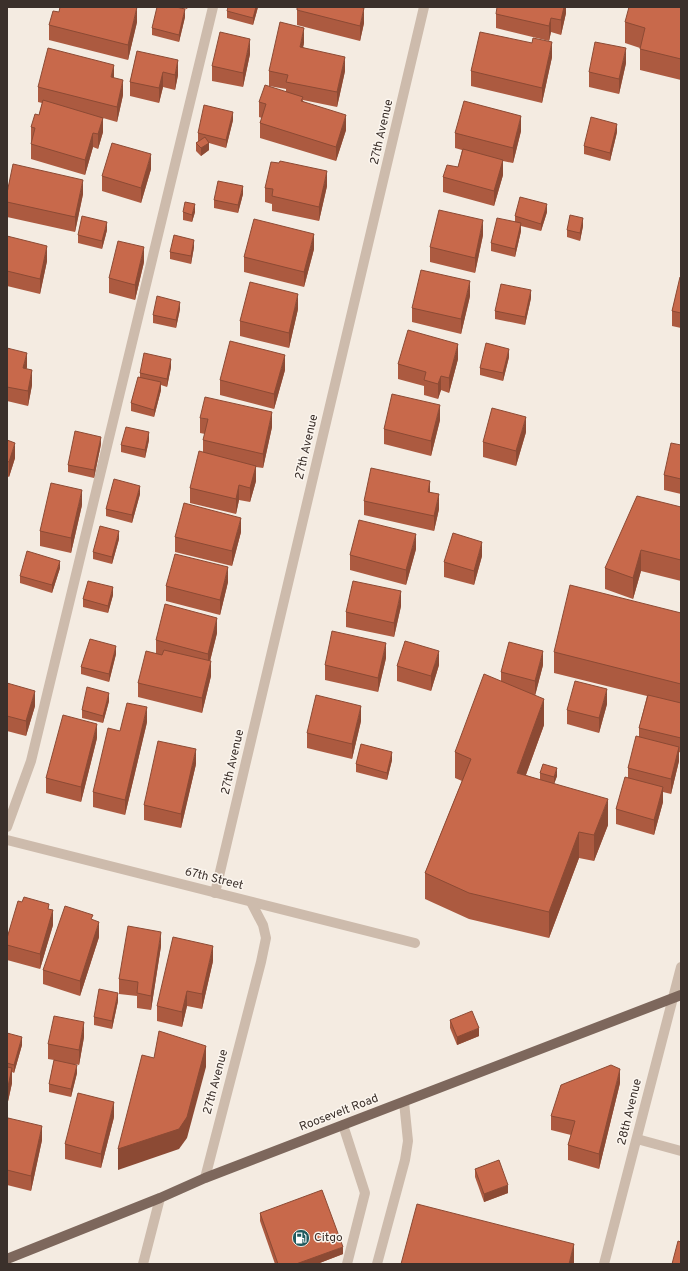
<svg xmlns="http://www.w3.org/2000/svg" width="688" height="1271" font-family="Overpass,sans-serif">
	<rect width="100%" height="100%" fill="#f4ebe1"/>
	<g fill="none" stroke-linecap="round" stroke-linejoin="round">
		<g stroke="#cdbbac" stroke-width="10">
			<polyline points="7,827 31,761 213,7"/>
			<polyline points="7,840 415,943"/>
			<polyline points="215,893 424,7"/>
			<polyline points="343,1125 365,1193 347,1264"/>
			<polyline points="637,1139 681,1151"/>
			<polyline points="205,1178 261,962 266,938 263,925 251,902"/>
			<polyline points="143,1264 160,1198"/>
			<polyline points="377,1264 405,1160 408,1141 404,1102"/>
			<polyline points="604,1264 681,967"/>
		</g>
		<polyline stroke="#7d675c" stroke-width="10" points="7,1259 160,1198 205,1178 681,995"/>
	</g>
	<g fill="#ac5a40">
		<polygon points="178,7 188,7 187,9"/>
		<polygon points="258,7 253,25 227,18 227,11"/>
		<polygon points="566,7 566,13 561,35 551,32 549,41 496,28 496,14"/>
		<polygon points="681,7 681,80 640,70 640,48 625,43 625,22"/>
		<polygon points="297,10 364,23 360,41 297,25"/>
		<polygon points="59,12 137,22 128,60 49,40 49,25"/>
		<polygon points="185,17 179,42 152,35 152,28"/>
		<polygon points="304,43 303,47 345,71 337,107 303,100 303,101 346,130 336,161 260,138 260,123 262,118 259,117 259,102 286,92 286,89 269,86 269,71"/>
		<polygon points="137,51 178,75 175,90 163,87 159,103 130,96 130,82"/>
		<polygon points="250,54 243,87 212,81 212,66"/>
		<polygon points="552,57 542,103 471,86 471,71"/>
		<polygon points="626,63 619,94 589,87 589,72"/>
		<polygon points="114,78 123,95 117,122 103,118 103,132 98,149 93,147 85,175 31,159 31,144 32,142 31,142 31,127 39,115 42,103 38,102 38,87"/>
		<polygon points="233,120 226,148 209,143 209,150 201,156 196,151 196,143 199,141 198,141 198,133"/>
		<polygon points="521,131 513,163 503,161 503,175 494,206 443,192 443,177 458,167 462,150 455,148 455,133"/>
		<polygon points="617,132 610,161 584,154 584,146"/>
		<polygon points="151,169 141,203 102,191 102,176"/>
		<polygon points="327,186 319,221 272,211 272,204 265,202 265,188"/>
		<polygon points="7,193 83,194 75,232 7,217"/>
		<polygon points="243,194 238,213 214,208 214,200"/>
		<polygon points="183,212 195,212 192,222 183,220"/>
		<polygon points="547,212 541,231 521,226 521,231 515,257 491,251 491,243 515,222 515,216"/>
		<polygon points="583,226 580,241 567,237 567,230"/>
		<polygon points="107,230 102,249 78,243 78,235"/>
		<polygon points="483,235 475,273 430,262 430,247"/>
		<polygon points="7,236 47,261 40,294 7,286"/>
		<polygon points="194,247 191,264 170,259 170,252"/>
		<polygon points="314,249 304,287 244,272 244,257"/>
		<polygon points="144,262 135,300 109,293 109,278"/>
		<polygon points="681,277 681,328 672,326 672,311"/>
		<polygon points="470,296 461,334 412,322 412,308"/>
		<polygon points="531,298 525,325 495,319 495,311"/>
		<polygon points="180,309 176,328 153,323 153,315"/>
		<polygon points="298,309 289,348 240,336 240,321"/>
		<polygon points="7,348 27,367 26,369 32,385 28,406 7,401"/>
		<polygon points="509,357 503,381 480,375 480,368"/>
		<polygon points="458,359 449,393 441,390 438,399 424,395 424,386 398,379 398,364"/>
		<polygon points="171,367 167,387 161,385 161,390 154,417 131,411 131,403 140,377 140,373"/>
		<polygon points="285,370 274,409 220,395 220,380"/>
		<polygon points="200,418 272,427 263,468 256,467 256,481 250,502 239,500 236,514 190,503 190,488 203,452 203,440 205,434 200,433"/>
		<polygon points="440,420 431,456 384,444 384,429"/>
		<polygon points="7,423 8,438 7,440 15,458 9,477 7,476"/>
		<polygon points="526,432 516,466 483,457 483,442"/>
		<polygon points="149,440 145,458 121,452 121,445"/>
		<polygon points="101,444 94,478 68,472 68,465"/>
		<polygon points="681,445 681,494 664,490 664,475"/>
		<polygon points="430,492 439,509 434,531 364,515 364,501"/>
		<polygon points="140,494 132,523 106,516 106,509"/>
		<polygon points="82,505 71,553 40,546 40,531"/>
		<polygon points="681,507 681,581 641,571 633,599 605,589 605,568"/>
		<polygon points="241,532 232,566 175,552 175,537"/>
		<polygon points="119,539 112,564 93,559 93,552"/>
		<polygon points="416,549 406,585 350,570 350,555"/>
		<polygon points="482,556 474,585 444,577 444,562"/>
		<polygon points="60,568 52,593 20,583 20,576"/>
		<polygon points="228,582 220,615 166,601 166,586"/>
		<polygon points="113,595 108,613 83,607 83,599"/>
		<polygon points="401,606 394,637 346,627 346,612"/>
		<polygon points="681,613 681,753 679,752 679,761 671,794 663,792 663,802 654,835 616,824 616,809 628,778 628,768 639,736 639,728 647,696 554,673 554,652"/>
		<polygon points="217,633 210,661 211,676 202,713 138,697 138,683 156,653 156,640"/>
		<polygon points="116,654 109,682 81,674 81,667"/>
		<polygon points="386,658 378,692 325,680 325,665"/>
		<polygon points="439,665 431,691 397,681 397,666"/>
		<polygon points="543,665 535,695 544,725 526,775 540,780 540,773 557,776 554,784 608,825 594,861 579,858 549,938 469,919 425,899 425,873 462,781 455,778 455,752 501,681 501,672"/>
		<polygon points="7,683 35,706 26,736 7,731"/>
		<polygon points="109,701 103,723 82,718 82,710"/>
		<polygon points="607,704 599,733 567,724 567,710"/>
		<polygon points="361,721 352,759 307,748 307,733"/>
		<polygon points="147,722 125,815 93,807 93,792 120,731"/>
		<polygon points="97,738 81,802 46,793 46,778"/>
		<polygon points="392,760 387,780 356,772 356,764"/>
		<polygon points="196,764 181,828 144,820 144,805"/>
		<polygon points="49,909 53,925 40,969 7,960 7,938"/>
		<polygon points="93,920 99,937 80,996 43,984 43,970"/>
		<polygon points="161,946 151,1010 137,1008 137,996 119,994 119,979"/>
		<polygon points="213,961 202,1009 187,1006 182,1027 157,1021 157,1006"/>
		<polygon points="118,1001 112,1029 94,1025 94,1017"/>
		<polygon points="450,1020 479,1036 457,1045 450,1028"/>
		<polygon points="7,1033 22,1045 14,1073 12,1072 12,1083 7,1106"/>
		<polygon points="84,1037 79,1065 75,1064 77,1073 71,1097 49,1092 49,1084 54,1060 48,1059 48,1044"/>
		<polygon points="620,1083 599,1169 568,1160 568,1145 571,1135 551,1130 551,1116"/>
		<polygon points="114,1117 101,1168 65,1159 65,1144"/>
		<polygon points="7,1122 42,1140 31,1191 7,1185"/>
		<polygon points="475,1169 508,1193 484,1202 475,1177"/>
		<polygon points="681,1209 681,1226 680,1226"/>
		<polygon points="260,1213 343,1254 317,1264 275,1264 260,1221"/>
	</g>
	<g fill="#8c4a34">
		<polygon points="137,7 137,22 128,60 128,45"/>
		<polygon points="256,7 258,7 253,25 253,18"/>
		<polygon points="564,7 566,7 566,13 561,35 561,20"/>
		<polygon points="364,8 364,23 360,41 360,26"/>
		<polygon points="185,9 185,17 179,42 179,35"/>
		<polygon points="551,18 551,32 549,41 549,26"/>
		<polygon points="304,28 304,43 300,61 300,47"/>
		<polygon points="250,39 250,54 243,87 243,73"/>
		<polygon points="552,42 552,57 542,103 542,88"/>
		<polygon points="626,48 626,63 619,94 619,79"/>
		<polygon points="345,57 345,71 337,107 337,92"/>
		<polygon points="178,60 178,75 175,90 175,75"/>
		<polygon points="114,65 114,80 111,77"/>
		<polygon points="163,72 163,87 159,103 159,88"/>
		<polygon points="123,80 123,95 117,122 117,107"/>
		<polygon points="233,112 233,120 226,148 226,140"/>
		<polygon points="346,115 346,130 336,161 336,147"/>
		<polygon points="521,116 521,131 513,163 513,148"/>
		<polygon points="103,118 103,132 98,149 98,134"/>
		<polygon points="617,124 617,132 610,161 610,153"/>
		<polygon points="93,133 93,147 85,175 85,160"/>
		<polygon points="209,143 209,150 201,156 201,148"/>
		<polygon points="151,154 151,169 141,203 141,188"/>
		<polygon points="503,160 503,175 494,206 494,191"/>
		<polygon points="327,171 327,186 319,221 319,207"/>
		<polygon points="83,180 83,194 75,232 75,217"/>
		<polygon points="243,186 243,194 238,213 238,205"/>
		<polygon points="195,204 195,212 192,222 192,215"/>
		<polygon points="547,204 547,212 541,231 541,224"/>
		<polygon points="583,218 583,226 580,241 580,233"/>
		<polygon points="483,220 483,235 475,273 475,258"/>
		<polygon points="107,222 107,230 102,249 102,241"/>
		<polygon points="521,223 521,231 515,257 515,249"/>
		<polygon points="314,234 314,249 304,287 304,272"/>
		<polygon points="194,240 194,247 191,264 191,256"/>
		<polygon points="47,246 47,261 40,294 40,279"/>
		<polygon points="144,247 144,262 135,300 135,285"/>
		<polygon points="470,281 470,296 461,334 461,319"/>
		<polygon points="531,290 531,298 525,325 525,317"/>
		<polygon points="298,294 298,309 289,348 289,333"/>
		<polygon points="180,302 180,309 176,328 176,320"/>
		<polygon points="458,344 458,359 449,393 449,378"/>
		<polygon points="509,349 509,357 503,381 503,373"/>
		<polygon points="27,353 27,367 23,383 23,368"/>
		<polygon points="285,355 285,370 274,409 274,394"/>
		<polygon points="171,359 171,367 167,387 167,379"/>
		<polygon points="32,370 32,385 28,406 28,391"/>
		<polygon points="441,376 441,390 438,399 438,384"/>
		<polygon points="161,382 161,390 154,417 154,410"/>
		<polygon points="440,405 440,420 431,456 431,441"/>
		<polygon points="272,412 272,427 263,468 263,454"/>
		<polygon points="526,417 526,432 516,466 516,451"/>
		<polygon points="8,424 8,438 7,441 7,426"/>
		<polygon points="149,432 149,440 145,458 145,450"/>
		<polygon points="101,437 101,444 94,478 94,470"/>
		<polygon points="15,443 15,458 9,477 9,462"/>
		<polygon points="256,466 256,481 250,502 250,488"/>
		<polygon points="430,481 430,496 428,492"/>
		<polygon points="239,485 239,500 236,514 236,499"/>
		<polygon points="140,486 140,494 132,523 132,515"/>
		<polygon points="82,490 82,505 71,553 71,538"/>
		<polygon points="439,494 439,509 434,531 434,516"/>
		<polygon points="241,518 241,532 232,566 232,551"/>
		<polygon points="119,531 119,539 112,564 112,557"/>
		<polygon points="416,534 416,549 406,585 406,570"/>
		<polygon points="482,542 482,556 474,585 474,571"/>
		<polygon points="641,550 641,571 633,599 633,578"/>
		<polygon points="60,561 60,568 52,593 52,585"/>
		<polygon points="228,567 228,582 220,615 220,600"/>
		<polygon points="113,587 113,595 108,613 108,606"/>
		<polygon points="401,591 401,606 394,637 394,623"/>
		<polygon points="217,618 217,633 208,669 208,654"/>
		<polygon points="386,643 386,658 378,692 378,678"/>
		<polygon points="116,646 116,654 109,682 109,674"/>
		<polygon points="439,651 439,665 431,691 431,676"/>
		<polygon points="543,651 543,665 535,696 535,681"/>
		<polygon points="211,661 211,676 202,713 202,698"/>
		<polygon points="607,689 607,704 599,733 599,718"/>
		<polygon points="35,691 35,706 26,736 26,721"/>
		<polygon points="109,693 109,701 103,723 103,716"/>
		<polygon points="544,699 544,725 517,799 517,773"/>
		<polygon points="361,706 361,721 352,759 352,744"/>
		<polygon points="147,707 147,722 125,815 125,800"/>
		<polygon points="97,724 97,738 81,802 81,787"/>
		<polygon points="679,747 679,761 671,794 671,779"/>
		<polygon points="196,749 196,764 181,828 181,814"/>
		<polygon points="392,752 392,760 387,780 387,773"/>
		<polygon points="557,768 557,776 554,784 554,777"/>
		<polygon points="663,787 663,802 654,835 654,820"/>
		<polygon points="608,799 608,825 594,861 594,835"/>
		<polygon points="579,832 579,858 549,938 549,912"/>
		<polygon points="53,910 53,925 40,969 40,954"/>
		<polygon points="99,922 99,937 80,996 80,981"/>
		<polygon points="161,932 161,946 151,1010 151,996"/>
		<polygon points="213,946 213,961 202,1009 202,994"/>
		<polygon points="187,991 187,1006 182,1027 182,1012"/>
		<polygon points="118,993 118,1001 112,1029 112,1021"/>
		<polygon points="84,1022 84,1037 79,1065 79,1050"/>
		<polygon points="479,1028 479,1036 457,1045 457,1037"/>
		<polygon points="22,1037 22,1045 14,1073 14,1065"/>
		<polygon points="206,1046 206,1067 187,1138 179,1149 118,1170 118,1149"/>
		<polygon points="77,1065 77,1073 71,1097 71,1089"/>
		<polygon points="12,1068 12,1083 7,1106 7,1091"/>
		<polygon points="620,1069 620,1083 599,1169 599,1154"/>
		<polygon points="114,1102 114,1117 101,1168 101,1154"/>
		<polygon points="42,1126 42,1140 31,1191 31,1176"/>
		<polygon points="508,1185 508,1193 484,1202 484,1194"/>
		<polygon points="574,1244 574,1264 569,1264"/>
		<polygon points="343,1247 343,1254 317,1264 296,1264"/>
	</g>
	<g fill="#c8694b" stroke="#8c4a34">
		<polygon points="60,7 137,7 128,45 49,25 53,11 59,12"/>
		<polygon points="157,7 176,7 185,9 179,35 152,28"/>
		<polygon points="228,7 256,7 253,18 227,11"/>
		<polygon points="297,7 359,7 364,8 360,26 297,10"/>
		<polygon points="497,7 564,7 561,20 551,18 549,26 496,14"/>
		<polygon points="629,7 681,7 681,59 640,49 645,28 625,22"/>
		<polygon points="280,22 304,28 300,47 345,57 337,92 286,82 288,75 269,71"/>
		<polygon points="220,32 250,39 243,73 212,66"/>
		<polygon points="480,32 532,43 533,38 552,42 542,88 471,71"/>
		<polygon points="595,42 626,48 619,79 589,72"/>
		<polygon points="48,48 114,65 111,77 123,80 117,107 38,87"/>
		<polygon points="137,51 178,60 175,75 163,72 159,88 130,82"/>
		<polygon points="265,85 303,97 301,101 346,115 336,147 260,123 266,104 259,102"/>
		<polygon points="43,100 103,118 98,134 93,133 85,160 31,144 35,128 31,127 35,114 39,115"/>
		<polygon points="464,101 521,116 513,148 455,133"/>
		<polygon points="204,105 233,112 226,140 198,133"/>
		<polygon points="591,117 617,124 610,153 584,146"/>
		<polygon points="205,137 209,143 201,148 196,143"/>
		<polygon points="112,143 151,154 141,188 102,176"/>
		<polygon points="463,149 503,160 494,191 443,177 447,165 458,167"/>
		<polygon points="280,161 327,171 319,207 272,196 273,189 265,188 271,162 279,163"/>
		<polygon points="13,164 83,180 75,217 7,202 7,193"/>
		<polygon points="218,181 243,186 238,205 214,200"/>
		<polygon points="520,197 547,204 541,224 515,216"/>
		<polygon points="185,202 195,204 192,215 183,212"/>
		<polygon points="439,210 483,220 475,258 430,247"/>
		<polygon points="570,215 583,218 580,233 567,230"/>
		<polygon points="82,216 107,222 102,241 78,235"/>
		<polygon points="497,218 521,223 515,249 491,243"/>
		<polygon points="254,219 314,234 304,272 244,257"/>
		<polygon points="174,235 194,240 191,256 170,252"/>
		<polygon points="7,236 47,246 40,279 7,271"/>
		<polygon points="118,241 144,247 135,285 109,278"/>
		<polygon points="421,270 470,281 461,319 412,308"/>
		<polygon points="680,277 681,277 681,313 672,311"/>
		<polygon points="250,282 298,294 289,333 240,321"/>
		<polygon points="501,284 531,290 525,317 495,311"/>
		<polygon points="157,296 180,302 176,320 153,315"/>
		<polygon points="408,330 458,344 449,378 441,376 438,384 424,380 426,372 398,364"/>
		<polygon points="230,341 285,355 274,394 220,380"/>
		<polygon points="486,343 509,349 503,373 480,368"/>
		<polygon points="7,348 27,353 23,368 32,370 28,391 7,387"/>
		<polygon points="144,353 171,359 167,379 140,373"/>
		<polygon points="138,377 161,382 154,410 131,403"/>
		<polygon points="392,394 440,405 431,441 384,429"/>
		<polygon points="205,397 272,412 263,454 203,440 208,419 200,418"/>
		<polygon points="492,408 526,417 516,451 483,442"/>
		<polygon points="126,427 149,432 145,450 121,445"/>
		<polygon points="75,431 101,437 94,470 68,465"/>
		<polygon points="7,440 15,443 9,462 7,461"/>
		<polygon points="671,443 681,445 681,479 664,475"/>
		<polygon points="199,451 256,466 250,488 239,485 236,499 190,488"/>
		<polygon points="371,468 430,481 428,492 439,494 434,516 364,501"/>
		<polygon points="114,479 140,486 132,515 106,509"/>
		<polygon points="51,483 82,490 71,538 40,531"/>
		<polygon points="637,496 681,507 681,560 641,550 633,578 605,568"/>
		<polygon points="184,503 241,518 232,551 175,537"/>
		<polygon points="359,520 416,534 406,570 350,555"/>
		<polygon points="100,526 119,531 112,557 93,552"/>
		<polygon points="453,533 482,542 474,571 444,562"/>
		<polygon points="27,551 60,561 52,585 20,576"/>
		<polygon points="175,554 228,567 220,600 166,586"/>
		<polygon points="88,581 113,587 108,606 83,599"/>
		<polygon points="353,581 401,591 394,623 346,612"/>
		<polygon points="570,585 681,613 681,684 554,652"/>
		<polygon points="165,604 217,618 208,654 156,640"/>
		<polygon points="332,631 386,643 378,678 325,665"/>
		<polygon points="90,639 116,646 109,674 81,667"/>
		<polygon points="405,641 439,651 431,676 397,666"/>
		<polygon points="509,642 543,651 535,681 501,672"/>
		<polygon points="164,650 211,661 202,698 138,683 146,651 162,655"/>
		<polygon points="484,674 544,699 517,773 608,799 594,835 579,832 549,912 469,893 425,873 471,759 455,752"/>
		<polygon points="575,681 607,689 599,718 567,710"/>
		<polygon points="7,683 35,691 26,721 7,716"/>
		<polygon points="87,687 109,693 103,716 82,710"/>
		<polygon points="316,695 361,706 352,744 307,733"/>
		<polygon points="648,695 681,703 681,738 639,728"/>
		<polygon points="127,703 147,707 125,800 93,792 108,728 120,731"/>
		<polygon points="63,715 97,724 81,787 46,778"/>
		<polygon points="636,736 679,747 671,779 628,768"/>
		<polygon points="158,741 196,749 181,814 144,805"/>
		<polygon points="361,744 392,752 387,773 356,764"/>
		<polygon points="543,764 557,768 554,777 540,773"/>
		<polygon points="625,777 663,787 654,820 616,809"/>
		<polygon points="24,897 49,904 48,909 53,910 40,954 7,945 7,938 18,901 22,902"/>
		<polygon points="65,906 93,915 91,919 99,922 80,981 43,970"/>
		<polygon points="128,926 161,932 151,996 137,993 138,982 119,979"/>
		<polygon points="173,937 213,946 202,994 187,991 182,1012 157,1006"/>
		<polygon points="99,989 118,993 112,1021 94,1017"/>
		<polygon points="472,1011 479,1028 457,1037 450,1020"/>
		<polygon points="54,1016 84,1022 79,1050 48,1044"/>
		<polygon points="159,1031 206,1046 187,1117 179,1129 118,1149 142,1055 154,1058"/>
		<polygon points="7,1033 22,1037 14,1065 7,1063"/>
		<polygon points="54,1060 77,1065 71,1089 49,1084"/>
		<polygon points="611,1065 620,1069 599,1154 568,1145 575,1121 551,1116 561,1085"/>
		<polygon points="7,1067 12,1068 7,1091"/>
		<polygon points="78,1093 114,1102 101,1154 65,1144"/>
		<polygon points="8,1118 42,1126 31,1176 7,1170 7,1122"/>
		<polygon points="499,1160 508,1185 484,1194 475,1169"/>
		<polygon points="322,1190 343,1247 296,1264 278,1264 260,1213"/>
		<polygon points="417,1204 574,1244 569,1264 401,1264"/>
		<polygon points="678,1241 681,1242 681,1264 672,1264"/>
	</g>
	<defs>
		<symbol id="fuel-disc" viewBox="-11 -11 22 22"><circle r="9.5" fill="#1f5a5e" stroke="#fbf5ee"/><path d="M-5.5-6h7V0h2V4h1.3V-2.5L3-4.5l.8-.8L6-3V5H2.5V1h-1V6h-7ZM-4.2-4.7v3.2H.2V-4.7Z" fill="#fff"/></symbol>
	</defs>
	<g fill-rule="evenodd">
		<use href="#fuel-disc" x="291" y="1228" width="20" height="20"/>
	</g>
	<g text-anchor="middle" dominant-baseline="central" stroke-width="3" stroke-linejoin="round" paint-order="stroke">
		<g font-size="12" fill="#3b302b" stroke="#fbf5ee">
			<text transform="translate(382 132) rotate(-77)">27th Avenue</text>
			<text transform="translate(307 447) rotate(-77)">27th Avenue</text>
			<text transform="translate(233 762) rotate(-77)">27th Avenue</text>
			<text transform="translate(214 879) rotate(14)">67th Street</text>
			<text transform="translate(216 1082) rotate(-75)">27th Avenue</text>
			<text transform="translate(630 1112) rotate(-76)">28th Avenue</text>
			<text transform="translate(339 1113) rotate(-21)">Roosevelt Road</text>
		</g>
		<g font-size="12" fill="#3b302b" stroke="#fbf5ee" text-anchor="start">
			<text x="314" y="1238">Citgo</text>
		</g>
	</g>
	<rect width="688" height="1271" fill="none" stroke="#3b302b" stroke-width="16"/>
</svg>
